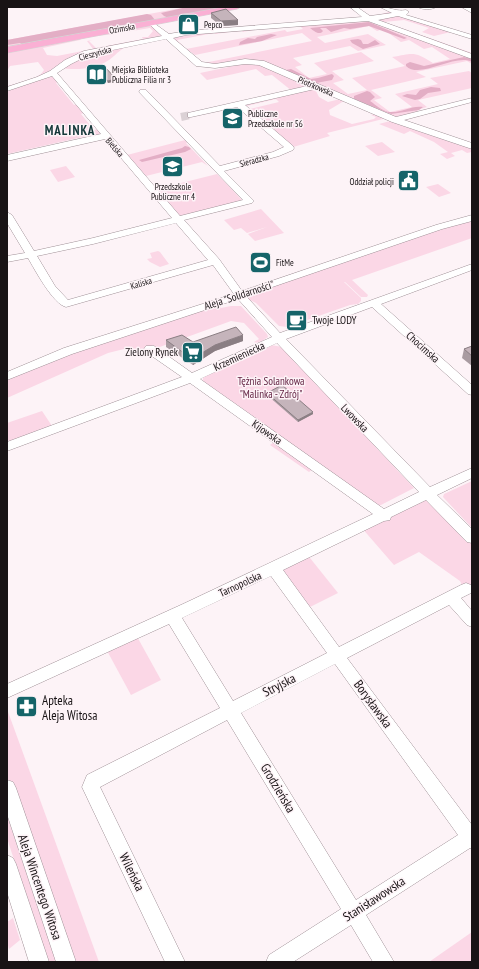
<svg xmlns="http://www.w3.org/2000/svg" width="479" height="969" font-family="'PT Sans Narrow',sans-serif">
	<rect width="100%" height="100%" fill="#fdf3f7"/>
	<g fill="#fbd7e6" fill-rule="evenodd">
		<path d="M187,7H237L152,23L166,36L268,27L243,32L241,30L216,34L214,33L177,40L186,49L285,30L287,32L303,29L298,24L309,23L311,25L359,21L392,11L455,31L434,36L422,32L429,28L404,20L384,22L472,53V64L467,61L416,72L426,77L371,90L382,98L374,100L390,112L412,107L395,94L438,84L430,78L469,71L472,73V88L418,100L427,107L417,110L421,113L396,119L412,129L463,146L466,144L472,146V152L467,153L462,150L451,153L455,156L447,159L440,154L448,152L434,142L410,131L404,134L379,124L394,120L322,89L316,91L319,97L328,102L340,99L344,101L329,110L330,115L352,124L374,119L376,117L371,115L375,114L382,117L383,119L327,133L330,136L290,148L246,110L279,102L276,99L243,107L239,104L292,91L272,75L265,76L256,69L207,80L200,73L243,64L216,66L199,64L312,41L302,33L195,55L191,52L184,53L166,37C155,39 142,40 132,44C122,47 117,54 109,60C95,70 75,70 60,68L53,73L61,82L56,83L74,105L79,104L86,112L81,114L94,130L100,129L105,136L90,139L87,136L7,154V86L33,79L41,74L44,70L38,62L10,66L7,71V40ZM369,26L377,31L383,29L401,42L409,40L424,49L432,47L450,59L433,63C414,51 414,53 392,57L405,66L352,78L367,90L348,94L333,83L344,80L332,71L374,61L361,52L314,63L327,74L309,78L295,67L302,65L293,58L350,46L358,51L386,45L368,34L325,43L317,37ZM150,28L153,31L148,37H142L143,39L96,48L89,41L93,40L87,41L93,49L57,56L47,55L43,48L80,40L82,38L114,34L122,29V31L126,32Z"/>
		<polygon points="189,139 192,141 186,143 208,166 202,162 146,176 127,155"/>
		<polygon points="382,142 395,152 378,156 365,146"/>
		<polygon points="66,166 75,177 58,182 50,170"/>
		<polygon points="217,174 243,201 177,218 158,196 157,189"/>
		<polygon points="438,184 451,193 439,197 426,187"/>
		<polygon points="261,209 284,233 255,241 248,234 267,227 247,233 241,228 234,230 224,220"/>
		<polygon points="472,217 472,238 352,280 368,295 367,297 361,297 345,282 344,282 361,298 361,301 358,304 350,305 287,327 279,326 256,303 240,295"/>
		<polygon points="158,251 160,252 169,264 160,267 150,262 147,259 152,258 150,253"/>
		<polygon points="219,305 221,308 231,306 241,306 267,334 268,337 262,341 256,343 254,342 259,339 244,323 231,321 157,348 153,345 144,350 152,357 153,358 141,350 128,348 108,353 7,398 7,379 40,364"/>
		<polygon points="271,345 282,347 414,488 379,506 203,381 203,378 208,374 219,371 261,352"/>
		<polygon points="42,411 52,426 11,441 7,440 7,423"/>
		<polygon points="274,442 313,469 309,472 270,445"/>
		<polygon points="472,481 472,528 443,497 444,494"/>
		<polygon points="428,493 472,538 472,590 466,593 460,581 419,552 394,565 361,527"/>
		<polygon points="306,553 338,593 304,610 273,568"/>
		<polygon points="135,633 161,680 131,695 105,647"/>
		<polygon points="7,709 99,962 66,962 7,788"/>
		<polygon points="7,815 56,962 47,962 7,838"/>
		<polygon points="13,918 20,940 9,949 7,942 7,922"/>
		<polygon points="472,932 472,962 429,962"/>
	</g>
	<g fill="#e3aec5">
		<polygon points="187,7 223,7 169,18 164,16 161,13"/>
		<polygon points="147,14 151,15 155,20 23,45 20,43 7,45 7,40"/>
		<path d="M369,22L407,38L404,39L369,26L350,29L344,28L331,32L326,28H320L323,31C319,36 314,31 310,28Z"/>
		<polygon points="271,34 277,35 262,41 239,45 240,42 248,38 255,39 257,37"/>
		<polygon points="358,39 361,40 363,44 368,44 375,40 380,44 363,49 352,43 350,40"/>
		<path d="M464,57L472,59V62C455,53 420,80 406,66V64L410,62L424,66Z"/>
		<polygon points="291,69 311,79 318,78 332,74 334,76 332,80 316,83 286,70"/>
		<polygon points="431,87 440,88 441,91 428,93 420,99 415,100 402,96 407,94 416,95 420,90"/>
		<path d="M367,91L370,92L375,97L370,101C376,105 383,112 390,112C401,113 412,105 423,107L419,110L391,114L354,99V96Z"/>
		<polygon points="185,146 189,147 191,149 185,152 142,162 139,160 182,148"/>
	</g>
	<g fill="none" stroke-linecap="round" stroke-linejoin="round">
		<polyline stroke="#dbd1d5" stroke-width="8" stroke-dasharray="8 4" stroke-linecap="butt" points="181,117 191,115"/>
		<defs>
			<g id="minor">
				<path d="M350,7H357L370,16L392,13L380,7C389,7 397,12 406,10L409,12L406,15L472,35V39L398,16L378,20L472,54V59L368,21L186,35L173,38L202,62L215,64L245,59L264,61L396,117L472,98V102L404,120L472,143V149L392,122L315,89L245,105L293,146L294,148L293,150L279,156L224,171L254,201L252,203L184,220L219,259L242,291L436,225L472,215V221L442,229L246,296L280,333L472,264V270L381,304L472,385V395L468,394L372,307L286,339L430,487L472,468V478L437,495L472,529V543L467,542L426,500L391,517L390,520L384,521L283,570L339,647L461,585L466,583L471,585V593L461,598L472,611V627L467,625L449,605L347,658L472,825V849L470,848L366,915L394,962H373L351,925L293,962H266L269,955L341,909L227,720L100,787L185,962H165L82,787L87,775L220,708L169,624L7,698V684L183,604L373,514L190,383L7,451V442L182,377L146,352L144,349L146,346H154L192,373L272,337L238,299L72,354L7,380V372L64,348L234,294L213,265L66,307C53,304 35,270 28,258L7,262V256L25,253L7,223V212L12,215L34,251L93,238L172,218L105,139L7,161V155L101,134L52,76L7,91V87L37,77L50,71L65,60L84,51L162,36L149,24L148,23L151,21L169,34L186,31L362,17ZM166,39L196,66L215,68L245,64L259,65L307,86L188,113V117H191L237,107L284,147L273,152L220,166L146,90H140L139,92L243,200L180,216L57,73L71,64L89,55ZM176,223L208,260L68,300L55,286L37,256L93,244ZM277,343L419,492L384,509L200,379ZM271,576L327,653L233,701L182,618ZM335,664L458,835L356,900L241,713Z"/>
				<path d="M418,7H436C432,10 422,10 418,7Z"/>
				<polygon points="462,7 472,8 472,13 463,8"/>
				<polygon points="7,780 13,782 16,788 76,962 56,962 7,814"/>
				<polygon points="7,855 13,858 16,864 49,962 29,962 7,892"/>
			</g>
			<polygon id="major" points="224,7 241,7 237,9 7,53 7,47"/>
		</defs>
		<use href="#minor" stroke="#a09197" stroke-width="1"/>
		<use href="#major" stroke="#d5d5d5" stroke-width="1"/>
		<use href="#minor" fill="#fff" fill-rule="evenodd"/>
		<use href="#major" fill="#fab0d4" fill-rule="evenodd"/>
	</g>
	<g fill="#a99ba1">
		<polygon points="211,13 238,25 221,26 211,18"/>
		<polygon points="97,69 116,79 116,81 108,83 97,71"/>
		<polygon points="166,340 193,342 243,341 215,351 193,365 166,347"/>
		<polygon points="472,346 472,366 462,358 464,349"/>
		<polygon points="267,393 313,414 298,422 267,395"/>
	</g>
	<g fill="#8a7e83">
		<polygon points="238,20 238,25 221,26 221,21"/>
		<polygon points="116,79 116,81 108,83 108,81"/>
		<polygon points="243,335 243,341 215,351 193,365 192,359 215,345"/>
		<polygon points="313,412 313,414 298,422 298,420"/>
	</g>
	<g fill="#c5b4bb" stroke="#8a7e83">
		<polygon points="226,9 238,20 221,21 211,13"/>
		<polygon points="105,67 116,79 108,81 97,69"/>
		<polygon points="236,327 243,335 215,345 192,359 166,340 182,335 193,342"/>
		<polygon points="472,346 472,356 464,349"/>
		<polygon points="282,385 313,412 298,420 267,393"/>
	</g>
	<defs>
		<symbol id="shop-square" viewBox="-11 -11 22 22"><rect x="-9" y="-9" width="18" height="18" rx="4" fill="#156469" stroke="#fdf3f7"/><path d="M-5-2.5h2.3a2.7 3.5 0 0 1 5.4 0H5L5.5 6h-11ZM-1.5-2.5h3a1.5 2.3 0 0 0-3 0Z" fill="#fff"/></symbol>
		<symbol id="library-square" viewBox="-11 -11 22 22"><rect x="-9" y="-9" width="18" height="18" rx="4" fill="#156469" stroke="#fdf3f7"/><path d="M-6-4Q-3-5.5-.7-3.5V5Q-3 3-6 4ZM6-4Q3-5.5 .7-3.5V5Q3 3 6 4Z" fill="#fff"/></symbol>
		<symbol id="school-square" viewBox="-11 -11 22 22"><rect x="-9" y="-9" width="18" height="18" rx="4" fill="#156469" stroke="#fdf3f7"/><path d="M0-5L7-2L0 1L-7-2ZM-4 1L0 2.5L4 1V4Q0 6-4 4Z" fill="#fff"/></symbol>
		<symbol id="civic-square" viewBox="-11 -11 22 22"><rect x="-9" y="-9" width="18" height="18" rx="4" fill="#156469" stroke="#fdf3f7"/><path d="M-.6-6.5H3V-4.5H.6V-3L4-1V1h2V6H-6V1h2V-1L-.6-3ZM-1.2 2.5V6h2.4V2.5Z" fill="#fff"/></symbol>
		<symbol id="stadium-square" viewBox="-11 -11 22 22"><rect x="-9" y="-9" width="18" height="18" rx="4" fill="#156469" stroke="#fdf3f7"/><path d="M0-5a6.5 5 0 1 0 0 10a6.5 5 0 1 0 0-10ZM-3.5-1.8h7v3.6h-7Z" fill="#fff"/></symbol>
		<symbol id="cafe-square" viewBox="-11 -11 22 22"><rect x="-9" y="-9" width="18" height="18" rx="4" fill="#156469" stroke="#fdf3f7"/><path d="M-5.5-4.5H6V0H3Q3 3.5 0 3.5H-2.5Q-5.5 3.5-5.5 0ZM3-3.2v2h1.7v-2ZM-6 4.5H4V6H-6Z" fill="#fff"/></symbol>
		<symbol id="supermarket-square" viewBox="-11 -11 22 22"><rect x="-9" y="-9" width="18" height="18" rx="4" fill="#156469" stroke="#fdf3f7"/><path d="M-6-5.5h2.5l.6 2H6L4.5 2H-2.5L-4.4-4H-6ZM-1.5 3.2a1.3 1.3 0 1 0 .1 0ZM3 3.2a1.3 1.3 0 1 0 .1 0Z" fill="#fff"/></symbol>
		<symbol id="pharmacy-square" viewBox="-11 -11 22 22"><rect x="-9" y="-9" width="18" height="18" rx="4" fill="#156469" stroke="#fdf3f7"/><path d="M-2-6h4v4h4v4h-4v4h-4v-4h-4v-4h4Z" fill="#fff"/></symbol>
	</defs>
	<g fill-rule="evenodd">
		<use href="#shop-square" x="176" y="12" width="25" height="25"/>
		<use href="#library-square" x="84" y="62" width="25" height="25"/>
		<use href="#school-square" x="220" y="106" width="25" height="25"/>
		<use href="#school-square" x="160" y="154" width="25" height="25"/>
		<use href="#civic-square" x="396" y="168" width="25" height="25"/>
		<use href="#stadium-square" x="248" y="250" width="25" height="25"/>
		<use href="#cafe-square" x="284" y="308" width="25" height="25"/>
		<use href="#supermarket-square" x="180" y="340" width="25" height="25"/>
		<use href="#pharmacy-square" x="14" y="694" width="25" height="25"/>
	</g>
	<g text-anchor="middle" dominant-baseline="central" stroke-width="3" stroke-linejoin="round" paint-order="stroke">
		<g font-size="9" fill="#181315" stroke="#fdf3f7" text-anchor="start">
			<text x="204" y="24">Pepco</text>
			<text x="112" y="69">Miejska Biblioteka<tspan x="112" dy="10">Publiczna Filia nr 3</tspan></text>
			<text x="248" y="113">Publiczne<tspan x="248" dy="10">Przedszkole nr 56</tspan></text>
			<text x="394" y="181" text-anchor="end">Oddział policji</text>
			<text x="173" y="186" text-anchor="middle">Przedszkole<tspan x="173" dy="10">Publiczne nr 4</tspan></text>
			<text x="276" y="262">FitMe</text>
		</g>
		<g font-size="9" fill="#181315" stroke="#fdf3f7">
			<text transform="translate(122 28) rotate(-10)">Ozimska</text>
			<text transform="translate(95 53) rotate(-15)">Cieszyńska</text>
			<text transform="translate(316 86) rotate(23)">Piotrkowska</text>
			<text transform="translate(115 147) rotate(49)">Bielska</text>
			<text transform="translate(254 160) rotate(-15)">Sieradzka</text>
			<text transform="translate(141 283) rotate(-16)">Kaliska</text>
		</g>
		<g font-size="11" fill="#181315" stroke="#fdf3f7">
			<text transform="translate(239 295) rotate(-18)">Aleja "Solidarności"</text>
			<text transform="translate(423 347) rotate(42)">Chocimska</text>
			<text transform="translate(239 356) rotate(-25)">Krzemieniecka</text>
			<text transform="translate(355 418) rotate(46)">Lwowska</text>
			<text transform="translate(267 432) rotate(35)">Kijowska</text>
			<text transform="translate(240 584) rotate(-25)">Tarnopolska</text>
		</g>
		<g font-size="11" fill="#181315" stroke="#fdf3f7" text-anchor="start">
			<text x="312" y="320">Twoje LODY</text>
			<text x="178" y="352" text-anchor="end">Zielony Rynek</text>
		</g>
		<g font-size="11" fill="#632444" stroke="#fdf3f7">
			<text x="271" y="381">Tężnia Solankowa<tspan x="271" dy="13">"Malinka - Zdrój"</tspan></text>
		</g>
		<g font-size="13" font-weight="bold" letter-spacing="1" fill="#15383a" stroke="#fdf3f7">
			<text x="70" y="130">MALINKA</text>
		</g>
		<g font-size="13" fill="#181315" stroke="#fdf3f7">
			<text transform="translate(279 685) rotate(-27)">Stryjska</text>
			<text transform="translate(373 704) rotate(54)">Borysławska</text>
			<text transform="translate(278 788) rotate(59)">Grodzieńska</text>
			<text transform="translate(132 872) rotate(64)">Wileńska</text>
			<text transform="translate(40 887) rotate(71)">Aleja Wincentego Witosa</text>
			<text transform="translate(374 899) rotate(-33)">Stanisławowska</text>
		</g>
		<g font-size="13" fill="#181315" stroke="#fdf3f7" text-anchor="start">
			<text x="42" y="700">Apteka<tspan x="42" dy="15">Aleja Witosa</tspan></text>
		</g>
	</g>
	<rect width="479" height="969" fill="none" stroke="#181315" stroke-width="16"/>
</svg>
